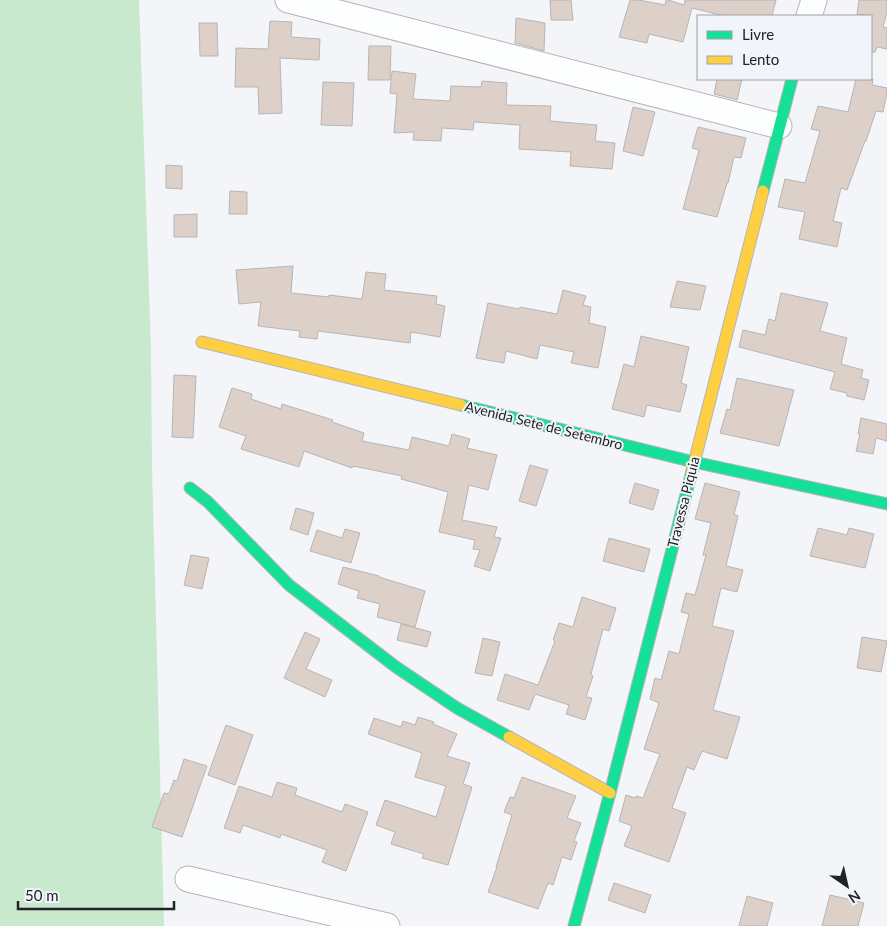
<svg xmlns="http://www.w3.org/2000/svg" width="887" height="926" font-family="Lato,sans-serif">
	<rect width="100%" height="100%" fill="#f4f5f9"/>
	<polygon fill="#c9e9cf" points="0,0 139,0 151,349 152,466 164,926 0,926"/>
	<g fill="#ddd0c8" stroke="#b6b5b6">
		<polygon points="550,0 571,0 573,20 551,20"/>
		<polygon points="630,0 639,0 665,5 666,0 668,0 684,5 685,0 776,0 772,16 724,16 692,8 683,42 649,34 647,43 619,37"/>
		<polygon points="859,0 887,0 887,12 883,27 887,28 887,49 877,47 875,52 871,52 871,16 857,14"/>
		<polygon points="516,18 545,23 544,51 515,43"/>
		<polygon points="270,21 292,22 291,37 320,39 319,60 280,58 282,113 259,114 258,87 235,87 236,48 268,49"/>
		<polygon points="199,23 217,23 218,56 200,56"/>
		<polygon points="369,46 391,46 390,80 368,80"/>
		<polygon points="392,71 416,74 413,99 450,101 451,86 481,87 482,81 507,83 506,105 551,106 550,121 597,125 595,141 615,143 612,169 570,166 571,152 519,149 520,125 474,122 473,130 442,128 441,141 413,140 414,132 394,133 397,94 390,93"/>
		<polygon points="717,79 742,79 737,100 714,94"/>
		<polygon points="856,79 873,79 872,85 887,88 887,93 883,112 876,111 866,141 865,141 847,190 841,188 833,221 842,223 837,247 799,239 805,212 778,207 785,179 805,183 820,131 811,129 818,106 848,112"/>
		<polygon points="323,82 354,83 352,126 321,125"/>
		<polygon points="633,107 655,112 643,156 623,151"/>
		<polygon points="698,127 746,138 741,158 734,157 728,183 727,183 717,217 683,209 699,150 692,148"/>
		<polygon points="166,165 182,166 182,189 166,188"/>
		<polygon points="230,191 247,192 247,214 229,214"/>
		<polygon points="197,214 197,237 174,237 174,215"/>
		<polygon points="293,266 291,293 329,297 329,295 362,299 366,272 386,274 384,290 437,296 436,304 445,306 440,337 411,332 410,343 318,331 317,339 299,337 300,331 258,326 261,302 239,304 236,270"/>
		<polygon points="677,281 706,286 700,310 670,307"/>
		<polygon points="563,290 586,296 583,305 591,307 589,323 606,327 598,368 571,363 574,352 540,345 537,359 506,351 504,363 476,358 488,303 519,309 520,307 557,314"/>
		<polygon points="781,293 828,303 820,331 847,338 841,364 863,370 861,378 869,380 864,400 847,396 847,393 830,389 835,372 739,347 743,330 765,335 769,319 775,321"/>
		<polygon points="641,336 689,347 681,383 687,385 680,412 647,405 644,417 612,409 624,364 634,367"/>
		<polygon points="174,375 196,376 193,438 172,437"/>
		<polygon points="737,378 794,390 779,446 720,433 727,409 730,410"/>
		<polygon points="232,388 252,394 251,399 281,409 282,404 333,420 332,422 364,433 362,441 409,450 412,437 449,446 452,434 470,439 467,448 497,455 488,490 469,485 462,520 497,527 494,537 501,538 490,571 474,566 480,550 473,549 475,540 439,532 448,492 401,479 402,476 353,466 352,468 304,451 299,467 241,449 246,436 219,427"/>
		<polygon points="861,418 887,424 887,441 876,438 873,454 856,451 860,434 858,434"/>
		<polygon points="530,465 548,470 536,506 519,501"/>
		<polygon points="635,483 659,490 653,510 629,503"/>
		<polygon points="705,483 740,492 734,514 738,516 726,566 743,570 737,592 721,588 712,626 734,631 713,710 740,717 727,759 702,751 694,770 687,767 672,808 686,813 669,862 624,846 632,826 619,821 626,795 635,798 636,796 643,798 660,754 644,749 659,703 650,699 655,678 661,680 669,651 679,654 689,614 681,612 686,593 695,595 706,555 703,555 711,523 695,519"/>
		<polygon points="296,508 314,513 308,535 290,529"/>
		<polygon points="818,528 847,535 849,528 874,534 865,568 810,556"/>
		<polygon points="345,529 360,533 351,563 310,551 317,530 342,538"/>
		<polygon points="609,538 650,549 644,572 603,561"/>
		<polygon points="191,555 209,558 202,589 184,585"/>
		<polygon points="343,567 379,576 379,577 425,591 415,627 377,617 380,604 357,598 359,591 338,584"/>
		<polygon points="582,597 616,608 609,631 603,629 591,674 593,676 586,697 592,698 585,720 566,714 569,705 535,694 529,710 497,700 505,674 538,685 555,641 553,640 559,623 573,627"/>
		<polygon points="401,624 431,632 427,647 397,640"/>
		<polygon points="305,632 320,639 306,669 332,680 325,697 284,678"/>
		<polygon points="862,637 887,641 881,672 857,668"/>
		<polygon points="483,638 500,642 492,676 475,673"/>
		<polygon points="418,717 434,722 433,724 457,734 447,756 470,763 463,784 472,787 448,865 422,858 424,854 391,844 395,832 376,825 385,800 436,817 446,786 415,777 422,753 368,734 374,718 401,727 403,721 415,725"/>
		<polygon points="226,725 253,735 235,785 208,775"/>
		<polygon points="184,759 207,766 182,837 152,827 164,793 169,794 174,780 177,781"/>
		<polygon points="522,777 576,796 567,818 581,823 574,841 577,842 571,860 562,857 553,885 548,883 538,909 488,892 497,867 496,867 512,815 504,812 510,797 514,798"/>
		<polygon points="277,782 297,788 295,795 342,812 345,804 368,812 346,871 322,862 327,850 281,834 280,838 243,825 240,833 224,828 239,786 272,797"/>
		<polygon points="614,883 651,895 645,913 608,900"/>
		<polygon points="830,895 864,903 858,926 822,926"/>
		<polygon points="747,896 773,903 767,926 739,926"/>
	</g>
	<g fill="none" stroke-linecap="round" stroke-linejoin="round">
		<defs>
			<g id="street">
				<polyline points="288,0 779,126"/>
				<polyline points="809,16 814,0"/>
				<polyline points="188,879 387,926"/>
			</g>
			<g id="fast">
				<polyline points="763,191 792,79"/>
				<polyline points="461,405 694,462 887,504"/>
				<polyline points="190,488 208,502 289,585 396,667 457,708 509,737"/>
				<polyline points="574,926 610,793 692,471"/>
			</g>
			<g id="slow">
				<polyline points="202,342 461,405"/>
				<polyline points="692,471 763,191"/>
				<polyline points="509,737 610,793"/>
			</g>
		</defs>
		<use href="#street" stroke="#b5b5b8" stroke-width="27"/>
		<use href="#fast" stroke="#b5b5b8" stroke-width="13"/>
		<use href="#slow" stroke="#b5b5b8" stroke-width="13"/>
		<use href="#street" stroke="#fdfefe" stroke-width="25"/>
		<use href="#fast" stroke="#16e098" stroke-width="11"/>
		<use href="#slow" stroke="#ffcf43" stroke-width="11"/>
	</g>
	<g text-anchor="middle" dominant-baseline="central" stroke-width="4" stroke-linejoin="round" paint-order="stroke">
		<g font-size="14" fill="#222325" stroke="#f2f4fb">
			<text transform="translate(544 425) rotate(14)">Avenida Sete de Setembro</text>
			<text transform="translate(683 502) rotate(-76)">Travessa Piquia</text>
		</g>
	</g>
	<rect x="697" y="15" width="175" height="65" fill="#f2f4fb" stroke="#9fa0a5"/>
	<rect x="707" y="31" width="25" height="8" fill="#16e098" stroke="#9fa0a5"/>
	<text x="742" y="40" font-size="15" fill="#222325">Livre</text>
	<rect x="707" y="56" width="25" height="8" fill="#ffcf43" stroke="#9fa0a5"/>
	<text x="742" y="65" font-size="15" fill="#222325">Lento</text>
	<g transform="translate(847 886) rotate(146)" stroke="#f2f4fb" stroke-width="4" paint-order="stroke">
	<path d="M0-4L9 19L0 12L-9 19Z" fill="#222325"/>
	<text y="-8" font-size="14" font-weight="bold" text-anchor="middle" fill="#222325">N</text>
	</g>
	<path d="M18 901v8h156v-8" fill="none" stroke="#222325" stroke-width="2.5"/>
	<text x="25" y="901" font-size="15" fill="#222325" stroke="#f2f4fb" stroke-width="4" paint-order="stroke">50 m</text>
</svg>
